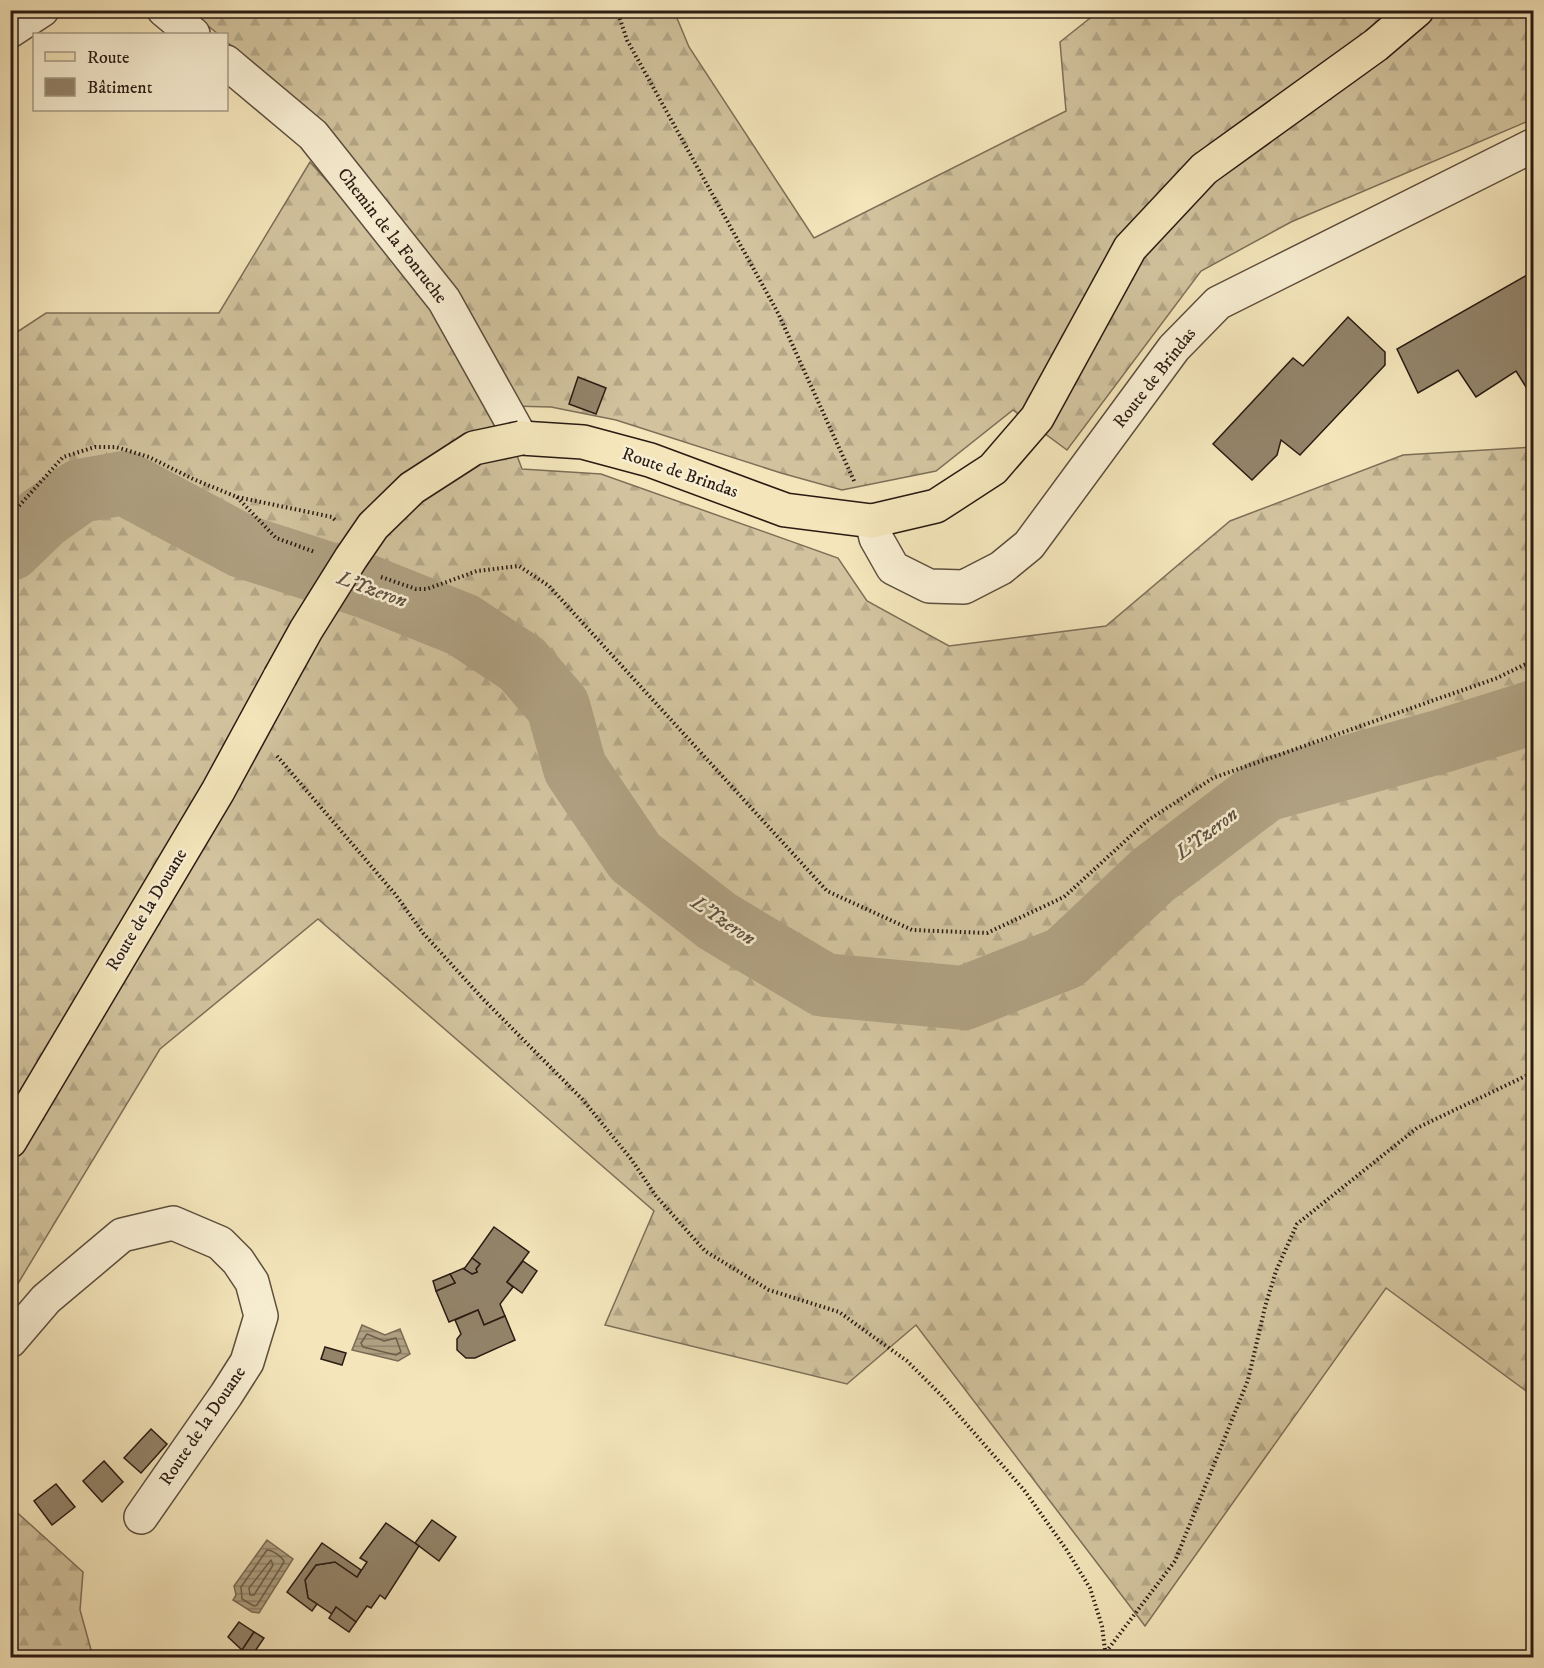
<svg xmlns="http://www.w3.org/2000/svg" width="1544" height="1668" font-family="'IM FELL DW Pica',serif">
	<defs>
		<pattern id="forest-firs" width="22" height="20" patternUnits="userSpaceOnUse" patternTransform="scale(1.5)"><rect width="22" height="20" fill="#d2c39e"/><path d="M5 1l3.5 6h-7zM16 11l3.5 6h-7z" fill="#b4a787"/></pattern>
		<pattern id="water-rules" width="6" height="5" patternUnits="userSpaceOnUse" patternTransform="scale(1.5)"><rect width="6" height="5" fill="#afa081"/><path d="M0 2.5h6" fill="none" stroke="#8f8268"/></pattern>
	</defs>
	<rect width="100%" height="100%" fill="#f4e5ba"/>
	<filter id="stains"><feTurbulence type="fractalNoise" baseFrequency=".00333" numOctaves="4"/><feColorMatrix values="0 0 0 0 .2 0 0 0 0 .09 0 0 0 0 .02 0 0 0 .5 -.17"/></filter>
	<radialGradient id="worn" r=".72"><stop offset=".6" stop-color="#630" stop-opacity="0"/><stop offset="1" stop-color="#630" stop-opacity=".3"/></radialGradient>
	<g fill="url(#forest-firs)" stroke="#7e6f58" stroke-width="1.5">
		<polygon points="190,11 674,11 689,47 814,238 1066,111 1060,42 1099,11 1533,11 1533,119 1291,222 1201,271 1067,450 1013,410 936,471 842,490 781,473 616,420 551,407 511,406 331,131 227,42 226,34 218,34"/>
		<polygon points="310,162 438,305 500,410 522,469 601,474 838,558 867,601 949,646 1106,626 1230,521 1403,455 1533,447 1533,1396 1386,1288 1145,1626 916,1325 847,1384 605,1325 654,1211 318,919 160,1049 11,1295 11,336 46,313 219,313"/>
		<polygon points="11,1507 83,1572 80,1610 93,1657 11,1657"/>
	</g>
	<g fill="url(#water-rules)" stroke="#7a6b55" stroke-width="1.5">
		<polygon points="362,1325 385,1335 400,1329 410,1354 398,1361 352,1350"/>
		<polygon points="267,1540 293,1559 259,1613 252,1612 233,1600 236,1595 234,1586"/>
	</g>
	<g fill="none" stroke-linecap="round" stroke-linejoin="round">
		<g stroke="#6c5e4a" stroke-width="1.5">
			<polygon points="367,1334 384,1341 396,1338 401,1352 396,1355 363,1347 361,1343"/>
			<path d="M267,1550C272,1550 283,1557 284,1562L257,1605L254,1606L242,1599L241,1587Z"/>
			<polygon points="271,1560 273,1565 254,1595 250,1595 249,1588"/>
		</g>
		<polyline stroke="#afa081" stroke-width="64" points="10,549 42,518 80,491 124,483 242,546 368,587 463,625 522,664 558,706 575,768 635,857 717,921 824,985 964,998 1065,958 1153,875 1265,790 1442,741 1534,712"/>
	</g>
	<g fill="#93846a" stroke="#2a1b13" stroke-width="1.5">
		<polygon points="1534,271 1534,393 1531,395 1516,371 1476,397 1458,370 1418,393 1397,349"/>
		<polygon points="1348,317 1385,352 1385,365 1300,455 1281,440 1277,455 1252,480 1213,444 1293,358 1303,366"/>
		<polygon points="578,377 606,388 596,414 569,404"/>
		<polygon points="494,1227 529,1252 507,1282 513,1287 500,1304 505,1316 484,1325 478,1310 449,1322 436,1291 455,1283 450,1274 464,1268 472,1274 477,1272 476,1269 480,1264 472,1258"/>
		<polygon points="472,1258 480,1264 476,1269 477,1272 472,1274 464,1269"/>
		<polygon points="523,1261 537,1271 522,1293 507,1282"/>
		<polygon points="450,1274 455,1283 436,1291 433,1281"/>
		<polygon points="478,1310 484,1325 505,1316 515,1340 475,1358 466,1358 457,1350 457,1339 461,1334 455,1320"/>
		<polygon points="325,1347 346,1353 342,1365 321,1359"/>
		<polygon points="151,1429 167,1444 141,1473 124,1458"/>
		<polygon points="104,1461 123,1482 102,1502 83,1481"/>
		<polygon points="56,1484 75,1507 52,1525 34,1501"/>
		<polygon points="432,1520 456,1537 439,1561 415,1543"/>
		<polygon points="386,1523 419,1546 385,1599 380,1595 371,1608 367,1606 356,1622 336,1607 332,1614 308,1598 305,1580 316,1565 335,1562 357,1577 367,1562 360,1558"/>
		<polygon points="322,1543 361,1570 357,1577 335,1562 316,1565 305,1580 308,1598 317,1604 312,1611 287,1592"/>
		<polygon points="336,1607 356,1622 349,1632 329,1618"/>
		<polygon points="239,1622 254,1632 242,1650 228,1637"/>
		<polygon points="254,1632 264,1638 251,1657 242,1650"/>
	</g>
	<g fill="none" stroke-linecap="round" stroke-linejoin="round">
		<defs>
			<g id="minor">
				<polyline points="164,10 193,34"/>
				<polyline points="10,31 42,10"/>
				<polyline points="226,62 313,135 444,300 521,438"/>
				<polyline points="872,521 876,538 893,568 929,586 964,587 1001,568 1029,545 1174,348 1218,303 1534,145"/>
				<polyline points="10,1341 46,1299 122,1235 173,1223 220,1243 238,1261 252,1282 261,1316 247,1362 226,1395 141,1517"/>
			</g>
			<g id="primary">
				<polyline points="521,438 583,442 650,460 785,510 872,521 936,506 993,469 1037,418 1130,248 1204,169 1376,45 1417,10"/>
				<polyline points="10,1141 218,791 280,677"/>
			</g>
		</defs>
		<use href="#minor" stroke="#5c4e3d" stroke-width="36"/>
		<use href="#primary" stroke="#2a1b13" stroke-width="36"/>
		<g stroke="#2a1b13" stroke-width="4" stroke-dasharray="1.5 3" stroke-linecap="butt">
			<polyline points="617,10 627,40 778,313 855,483"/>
			<polyline points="237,497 276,538 315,552"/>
			<polyline points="10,516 63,457 95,447 116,447 149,457 193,479 237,497 332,517 335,520"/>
			<polyline points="381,577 416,589 427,589 477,571 519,566 549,586 827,891 912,930 987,933 1064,897 1147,821 1213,778 1497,678 1534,660"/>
			<polyline points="277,756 395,894 423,933 483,999 583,1100 631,1159 656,1196 705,1251 769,1290 839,1312 907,1361 941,1395 1024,1490 1066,1549 1090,1588 1102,1626 1106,1658"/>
			<polyline points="1106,1652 1175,1561 1248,1380 1265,1307 1276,1271 1297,1224 1417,1128 1534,1072"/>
		</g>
		<use href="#minor" stroke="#f8eed2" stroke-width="33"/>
		<use href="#primary" stroke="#f4e5ba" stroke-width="33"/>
		<defs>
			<polyline id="primary-bridge" points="280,677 306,630 351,558 373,526 412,488 474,448 521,438"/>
		</defs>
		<use href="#primary-bridge" stroke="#2a1b13" stroke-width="36" stroke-linecap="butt"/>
		<use href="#primary-bridge" stroke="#f4e5ba" stroke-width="33"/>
	</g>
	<g text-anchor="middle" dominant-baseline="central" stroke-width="5" stroke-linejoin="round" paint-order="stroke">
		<g font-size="18" fill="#2a1b13" stroke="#f8eed2">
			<text transform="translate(392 236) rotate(52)">Chemin de la Fonruche</text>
			<text transform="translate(1155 378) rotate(-52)">Route de Brindas</text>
			<text transform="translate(680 473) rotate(19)">Route de Brindas</text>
			<text transform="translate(147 910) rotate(-59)">Route de la Douane</text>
			<text transform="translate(203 1426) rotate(-56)">Route de la Douane</text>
		</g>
		<g font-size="20" font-style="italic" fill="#5f503f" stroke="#f8eed2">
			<text transform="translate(372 590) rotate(20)">L'Yzeron</text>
			<text transform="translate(1207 834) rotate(-37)">L'Yzeron</text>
			<text transform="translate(723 921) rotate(34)">L'Yzeron</text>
		</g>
	</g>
	<rect width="1544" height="1668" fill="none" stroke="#f4e5ba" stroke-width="36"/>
	<rect x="12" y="12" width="1520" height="1644" fill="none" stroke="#2a1b13" stroke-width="3"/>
	<rect x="18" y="18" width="1508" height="1632" fill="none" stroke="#2a1b13" stroke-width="1.5"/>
	<rect x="33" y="33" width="195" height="78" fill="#f8eed2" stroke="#a69a86" stroke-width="1.5"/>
	<rect x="45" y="52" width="30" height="9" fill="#f4e5ba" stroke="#a69a86" stroke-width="1.5"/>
	<text x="87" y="63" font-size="18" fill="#2a1b13">Route</text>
	<rect x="45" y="78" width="30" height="18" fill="#93846a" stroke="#a69a86" stroke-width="1.5"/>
	<text x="87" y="93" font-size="18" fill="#2a1b13">Bâtiment</text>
	<rect width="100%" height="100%" filter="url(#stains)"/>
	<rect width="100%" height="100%" fill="url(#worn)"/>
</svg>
